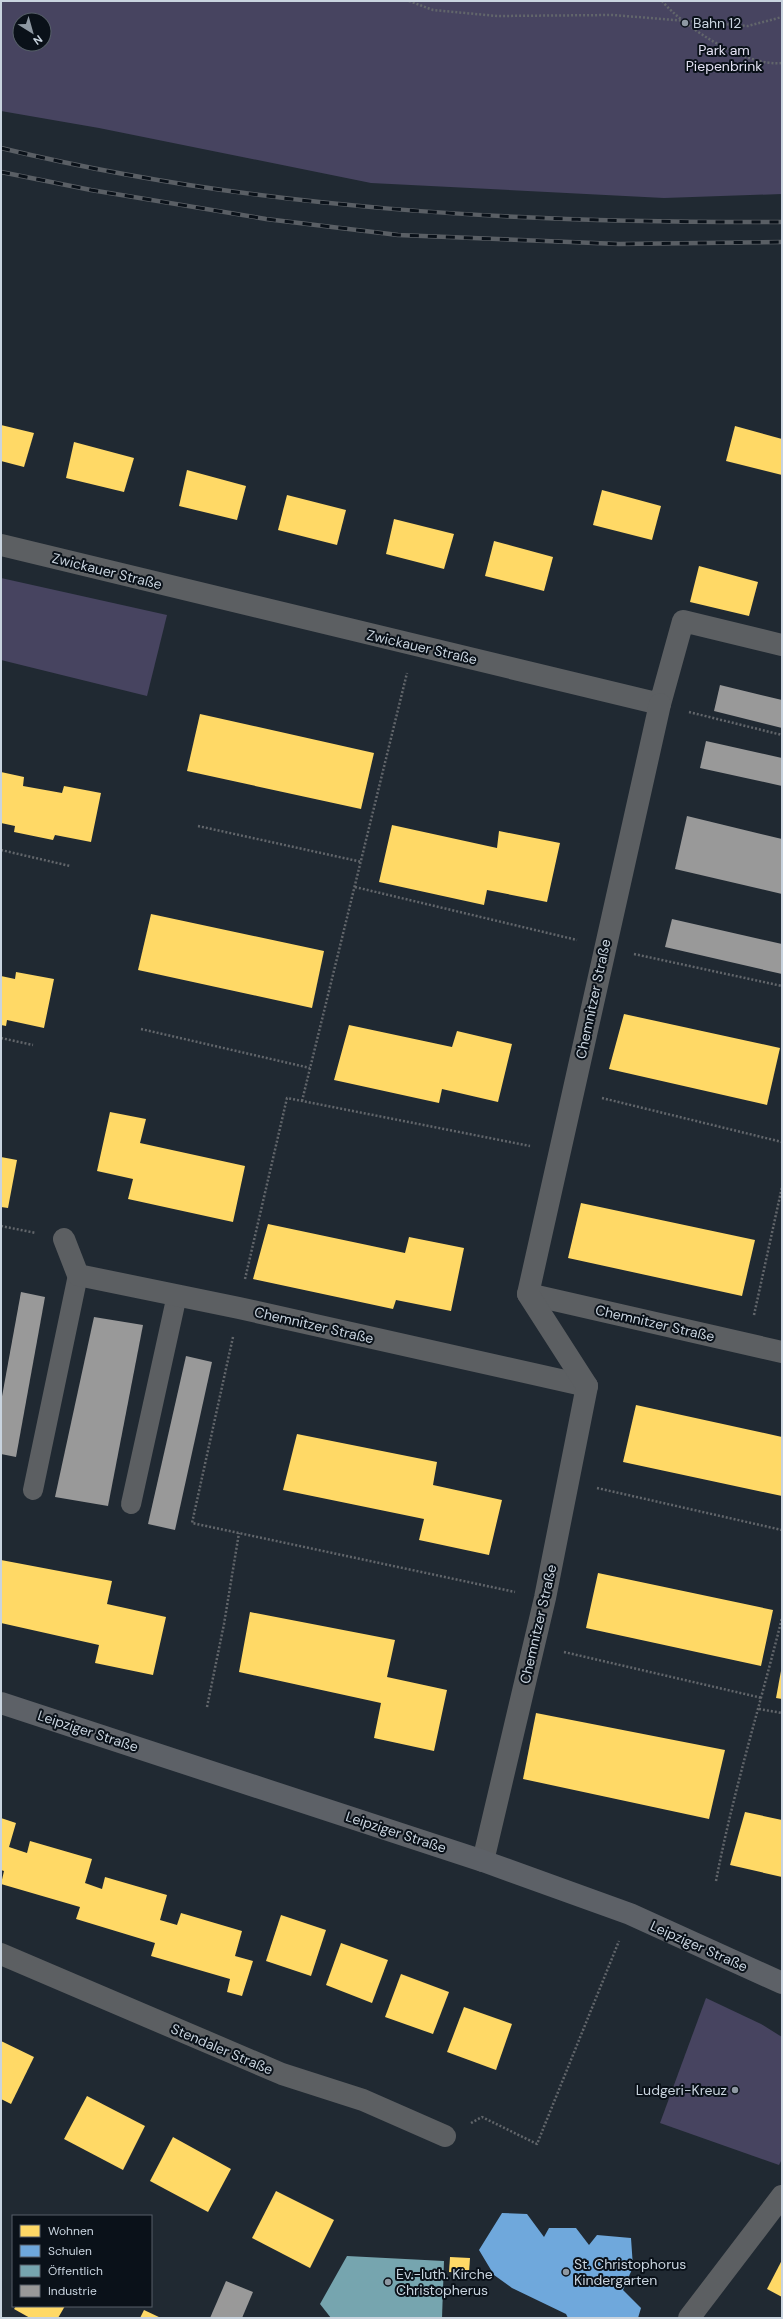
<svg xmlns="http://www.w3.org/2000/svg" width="783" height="2319" font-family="'DM Sans',sans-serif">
	<rect width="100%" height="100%" fill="#202932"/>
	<g fill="#474460" fill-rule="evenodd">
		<path d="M1,1H782V194L664,198L371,183L99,128L1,111ZM20,20H44V44H20Z"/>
		<polygon points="1,578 167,615 147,696 1,660"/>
		<polygon points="706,1998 761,2024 782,2037 782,2159 779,2165 660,2123"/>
	</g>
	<g fill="#ffd966">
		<polygon points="1,425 34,433 24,467 1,461"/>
		<polygon points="735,426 782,439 782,475 726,461"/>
		<polygon points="74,442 134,458 124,492 66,478"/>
		<polygon points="187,470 246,486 237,520 179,506"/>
		<polygon points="602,490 661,506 652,540 593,525"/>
		<polygon points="287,495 346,510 337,545 278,530"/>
		<polygon points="394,519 454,534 444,569 386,554"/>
		<polygon points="494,541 553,557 544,591 485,576"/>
		<polygon points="699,566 758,582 749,616 690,602"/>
		<polygon points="200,714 374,753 361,809 187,771"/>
		<polygon points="1,772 24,777 23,786 62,793 64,786 101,793 91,842 55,835 53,840 14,832 15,826 1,823"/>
		<polygon points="392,825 497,848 499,831 560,843 547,902 487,890 484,905 379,882"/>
		<polygon points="151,914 324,951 312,1008 138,970"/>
		<polygon points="16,972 54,979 44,1028 7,1020 6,1026 1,1025 1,976 15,979"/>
		<polygon points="624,1014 780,1048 767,1105 609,1069"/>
		<polygon points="349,1025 452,1047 457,1031 512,1044 498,1102 442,1089 439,1103 334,1080"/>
		<polygon points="110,1112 146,1119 140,1143 245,1166 233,1222 128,1199 133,1179 97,1171"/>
		<polygon points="1,1157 17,1160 8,1208 1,1207"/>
		<polygon points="581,1203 755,1240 742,1296 568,1258"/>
		<polygon points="268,1224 405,1253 409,1237 464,1248 451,1311 396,1300 393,1309 253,1279"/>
		<polygon points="636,1405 782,1437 782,1496 623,1462"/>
		<polygon points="297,1434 437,1462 433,1485 502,1500 489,1555 419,1540 424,1519 283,1490"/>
		<polygon points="1,1560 112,1581 107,1604 166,1617 153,1675 95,1663 99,1645 1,1623"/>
		<polygon points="598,1573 773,1610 761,1666 586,1628"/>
		<polygon points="250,1612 395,1640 387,1677 447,1690 434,1751 374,1738 381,1703 239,1672"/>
		<polygon points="781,1671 782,1671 782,1699 776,1698"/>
		<polygon points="536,1713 725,1750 709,1819 523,1779"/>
		<polygon points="745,1812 782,1820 782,1877 730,1865"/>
		<polygon points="1,1818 16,1823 9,1847 27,1853 30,1841 92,1859 85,1883 102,1889 105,1877 167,1895 160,1920 177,1925 181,1913 242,1931 235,1956 253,1961 242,1996 227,1992 230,1979 151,1956 155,1943 76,1919 80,1907 1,1884 4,1871 1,1870"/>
		<polygon points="281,1915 326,1930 311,1976 266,1961"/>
		<polygon points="341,1943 388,1960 372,2003 326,1985"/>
		<polygon points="401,1974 449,1992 433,2034 385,2017"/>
		<polygon points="464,2007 512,2024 496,2070 447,2052"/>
		<polygon points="1,2041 34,2057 11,2104 1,2099"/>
		<polygon points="87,2096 145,2126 123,2170 64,2139"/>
		<polygon points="173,2137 231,2169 208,2212 150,2181"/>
		<polygon points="276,2191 334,2220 310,2268 252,2238"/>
		<polygon points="450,2257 470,2258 469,2273 449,2272"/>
		<polygon points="782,2260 782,2297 767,2289"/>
		<polygon points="16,2306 65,2306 58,2318 30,2318 14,2309"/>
		<polygon points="144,2310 161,2318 140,2318"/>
	</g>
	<polygon fill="#6fa8dc" points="502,2213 527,2214 544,2237 549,2228 576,2228 589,2245 597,2235 631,2238 633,2267 623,2290 641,2308 638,2318 568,2318 566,2314 512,2288 494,2275 479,2250"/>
	<polygon fill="#76a5af" points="347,2256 444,2261 442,2318 331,2318 320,2304"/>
	<g fill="#999">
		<polygon points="720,685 782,700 782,728 714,711"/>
		<polygon points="706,741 782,758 782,786 700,768"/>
		<polygon points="687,816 782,839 782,894 675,869"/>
		<polygon points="672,919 782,944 782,974 665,947"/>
		<polygon points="21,1292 45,1297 16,1457 1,1454 1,1402"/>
		<polygon points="94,1317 143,1325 108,1506 55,1497"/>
		<polygon points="186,1356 212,1362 175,1530 148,1524"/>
		<polygon points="226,2281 253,2292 242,2318 210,2318"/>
	</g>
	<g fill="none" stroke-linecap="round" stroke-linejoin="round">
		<g stroke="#62666b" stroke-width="2.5" stroke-dasharray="2 2" stroke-linecap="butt">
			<polyline points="409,1 433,10 497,16 613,15 748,26 782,17"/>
			<path d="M662,1C685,28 746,67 782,63"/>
			<polyline points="689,712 782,735"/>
			<polyline points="198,826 362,862"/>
			<polyline points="1,850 70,866"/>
			<polyline points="355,887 577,940"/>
			<polyline points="634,954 782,986"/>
			<polyline points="141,1029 310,1068"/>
			<polyline points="1,1038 33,1045"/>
			<polyline points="602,1098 782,1142"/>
			<polyline points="302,1101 407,673"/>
			<polyline points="1,1226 36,1233"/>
			<polyline points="245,1279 287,1098 530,1146"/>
			<polyline points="754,1315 782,1187"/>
			<polyline points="233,1337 192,1523 515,1592"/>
			<polyline points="597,1488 782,1530"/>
			<polyline points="564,1652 762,1698"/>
			<polyline points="207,1707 224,1624 239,1533"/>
			<polyline points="759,1709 782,1713"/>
			<path d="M716,1881C733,1792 760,1706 782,1618"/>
			<polyline points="471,2123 482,2117 537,2144 619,1941"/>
		</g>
		<g stroke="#5c5f62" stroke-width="20">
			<polyline points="33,1490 78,1275"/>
			<polyline points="131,1504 177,1295"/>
		</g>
		<g stroke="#5c5f62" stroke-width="22">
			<polyline points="1,545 660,704 683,621 782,645"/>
			<polyline points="64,1239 78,1275 239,1308 587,1386"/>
			<polyline points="528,1294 782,1352"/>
			<polyline points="483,1861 545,1598 587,1386 528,1294 660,704"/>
			<polyline points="1,1954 282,2074 363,2100 445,2136"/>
			<polyline points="689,2318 782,2196"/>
		</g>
		<polyline stroke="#5d6167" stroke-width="22" points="1,1703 483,1861 630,1914 782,1983"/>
		<defs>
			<g id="rail">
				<path d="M1,148C256,210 520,223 782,222"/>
				<polyline points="1,172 91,190 266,219 398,235 619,244 782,242"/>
			</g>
		</defs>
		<use href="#rail" stroke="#5a5f65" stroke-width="4.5"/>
		<use href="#rail" stroke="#0a1119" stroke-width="3" stroke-dasharray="9" stroke-linecap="butt"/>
	</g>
	<g fill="#8e98a2" stroke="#0a1119" stroke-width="1.5">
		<circle cx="685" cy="23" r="4"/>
		<circle cx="735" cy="2090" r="4"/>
		<circle cx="566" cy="2272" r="4"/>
		<circle cx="388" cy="2282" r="4"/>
	</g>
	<g text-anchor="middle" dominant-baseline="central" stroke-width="4" stroke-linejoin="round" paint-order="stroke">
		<g font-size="14" fill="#c9d4df" stroke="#0a1119" text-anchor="start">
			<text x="693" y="23">Bahn 12</text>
			<text x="727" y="2090" text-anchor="end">Ludgeri-Kreuz</text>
			<text x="574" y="2264">St. Christophorus<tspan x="574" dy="16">Kindergarten</tspan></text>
			<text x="396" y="2274">Ev.-luth. Kirche<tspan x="396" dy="16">Christopherus</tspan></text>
		</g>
		<g font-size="14" fill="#e3e1f2" stroke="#0a1119">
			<text x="724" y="50">Park am<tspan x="724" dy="16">Piepenbrink</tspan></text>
		</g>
		<g font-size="14" fill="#c9d4df" stroke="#0a1119">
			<text transform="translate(107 571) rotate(14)">Zwickauer Straße</text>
			<text transform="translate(422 647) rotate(13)">Zwickauer Straße</text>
			<text transform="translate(593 999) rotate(-78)">Chemnitzer Straße</text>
			<text transform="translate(655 1323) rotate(13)">Chemnitzer Straße</text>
			<text transform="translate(314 1325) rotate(13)">Chemnitzer Straße</text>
			<text transform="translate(538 1624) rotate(-77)">Chemnitzer Straße</text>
			<text transform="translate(88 1731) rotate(18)">Leipziger Straße</text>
			<text transform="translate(396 1832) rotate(18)">Leipziger Straße</text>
			<text transform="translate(699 1946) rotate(24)">Leipziger Straße</text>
			<text transform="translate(222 2049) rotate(23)">Stendaler Straße</text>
		</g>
	</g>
	<rect width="783" height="2319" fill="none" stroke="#c9d4df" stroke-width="4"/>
	<rect x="12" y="2215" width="140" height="92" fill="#0a1119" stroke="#565f68"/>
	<rect x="20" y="2225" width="20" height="12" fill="#ffd966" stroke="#565f68"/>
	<text x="48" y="2235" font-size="12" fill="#c9d4df">Wohnen</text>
	<rect x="20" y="2245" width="20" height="12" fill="#6fa8dc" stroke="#565f68"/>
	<text x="48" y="2255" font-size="12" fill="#c9d4df">Schulen</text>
	<rect x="20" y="2265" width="20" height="12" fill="#76a5af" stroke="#565f68"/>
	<text x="48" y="2275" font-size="12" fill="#c9d4df">Öffentlich</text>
	<rect x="20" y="2285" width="20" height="12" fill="#999999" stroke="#565f68"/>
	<text x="48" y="2295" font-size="12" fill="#c9d4df">Industrie</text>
	<g transform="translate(32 32) rotate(143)"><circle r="19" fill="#0a1119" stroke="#565f68"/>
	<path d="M0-3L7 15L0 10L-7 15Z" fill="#8e98a2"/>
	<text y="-6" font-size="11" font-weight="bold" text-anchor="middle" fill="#c9d4df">N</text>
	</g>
</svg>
